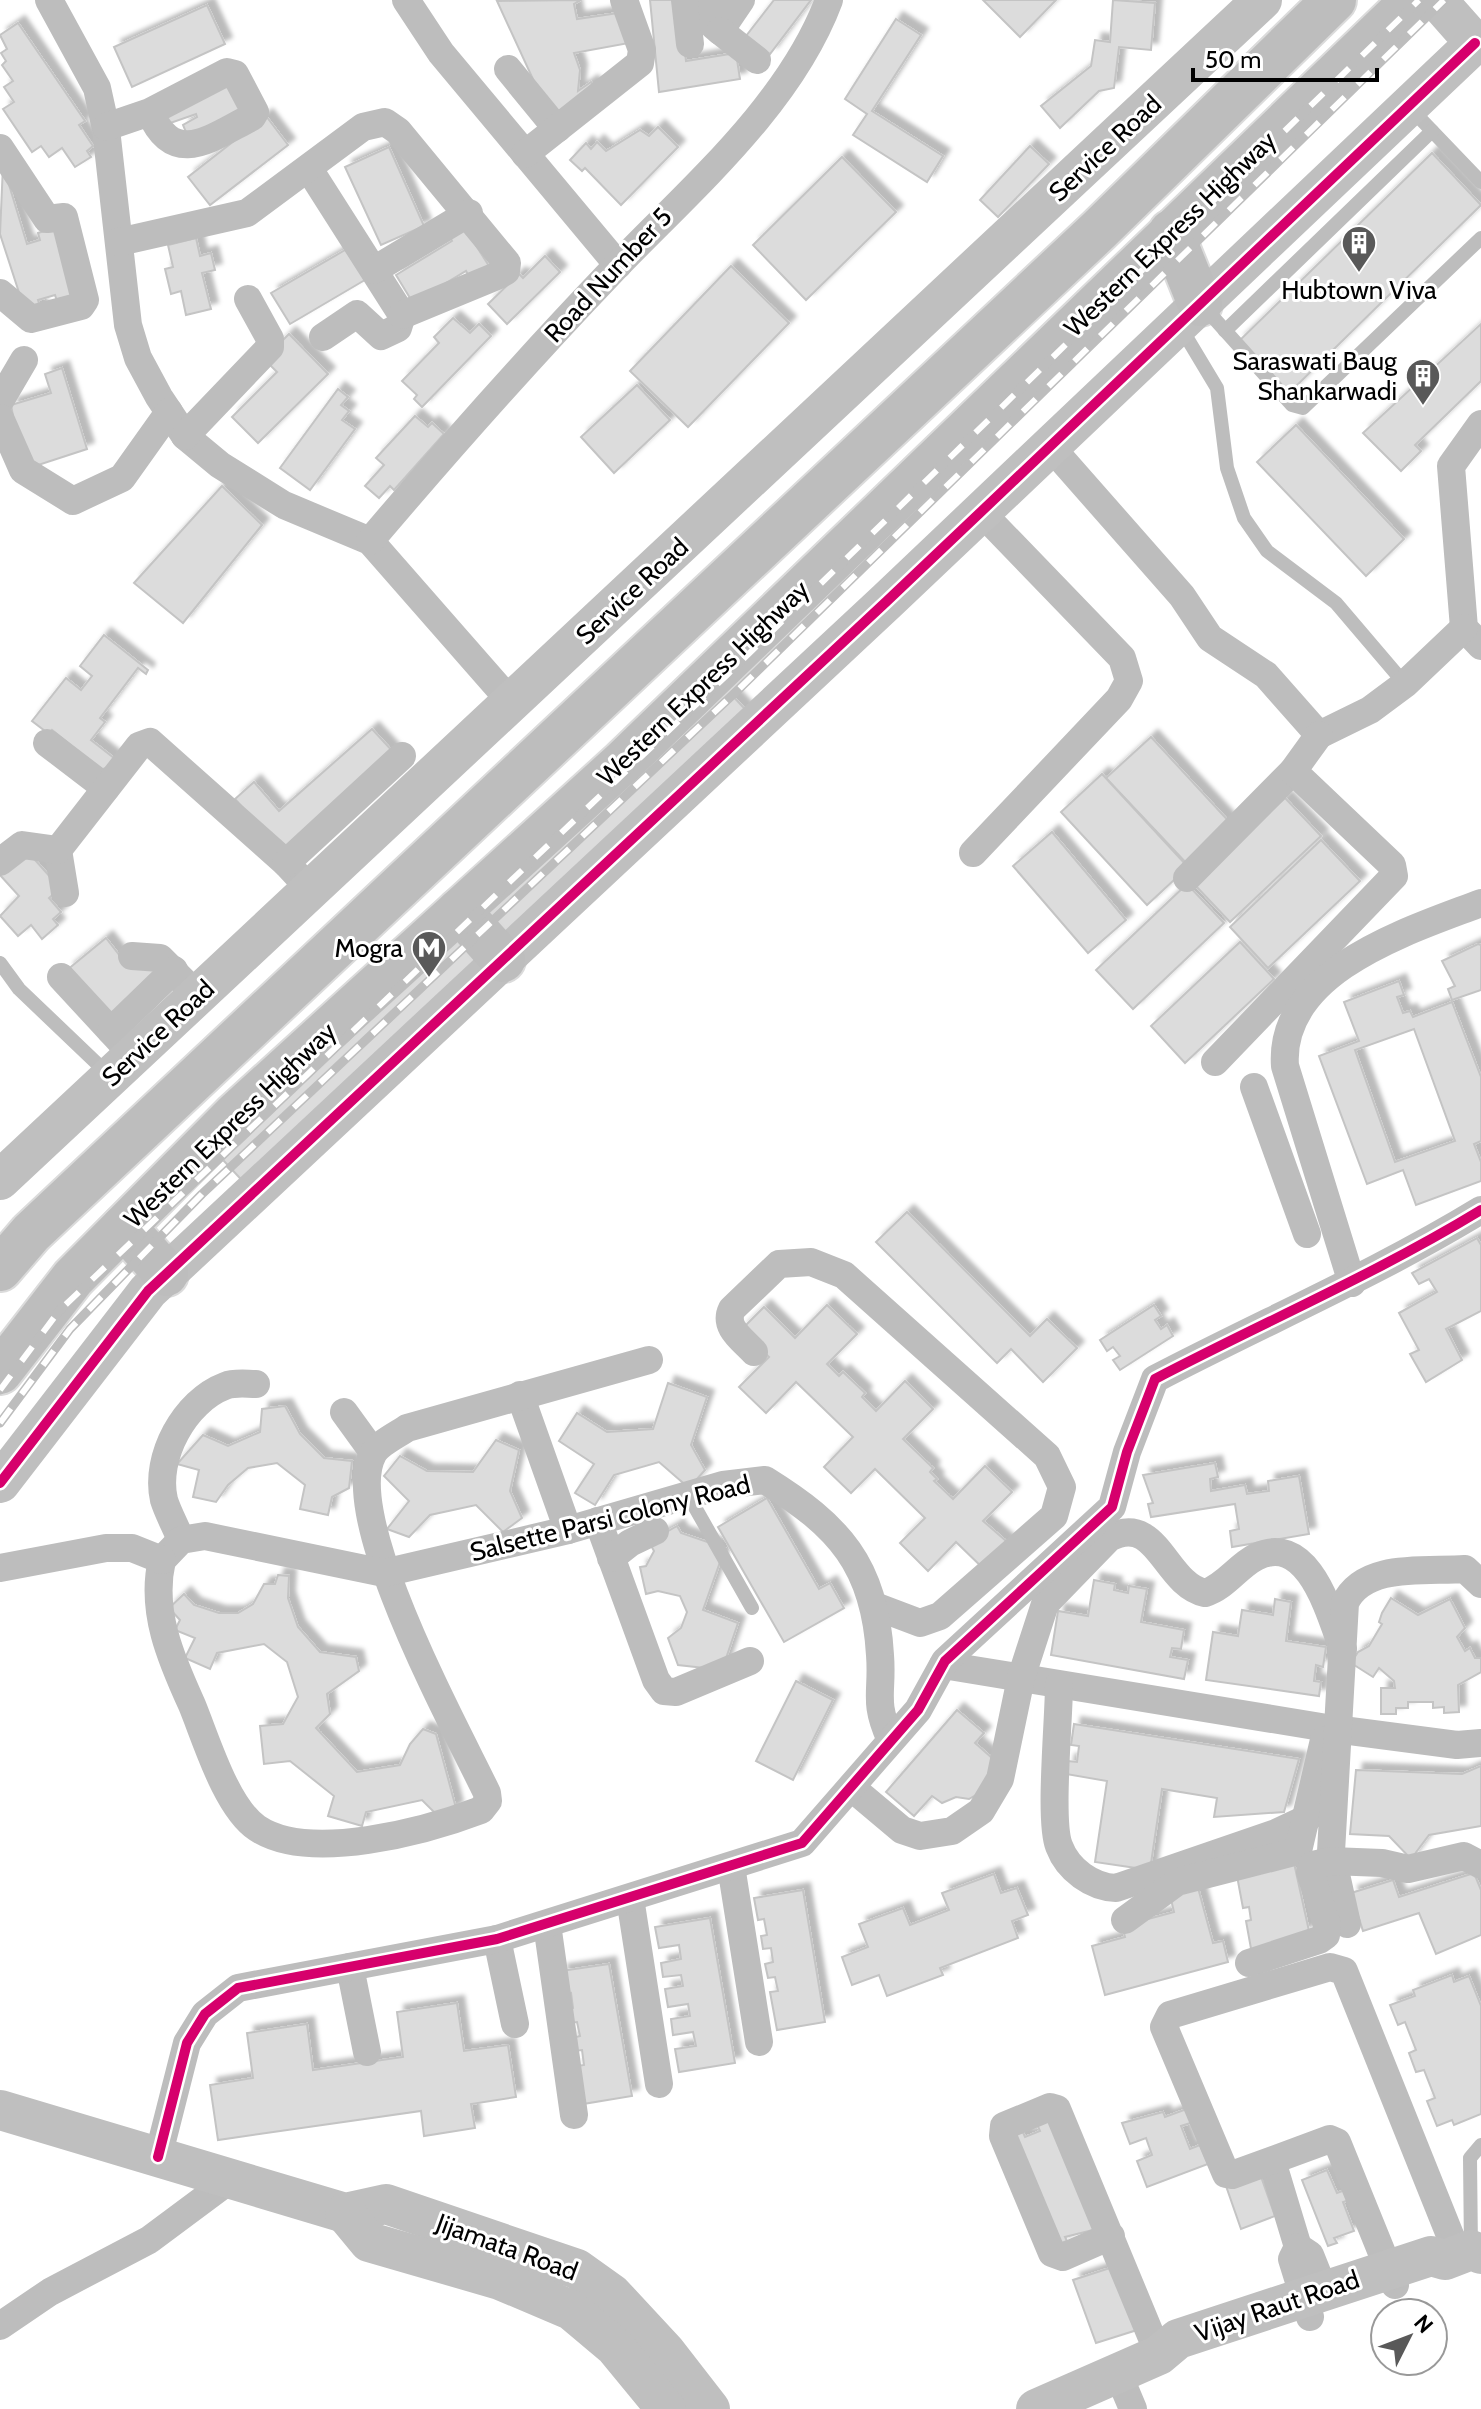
<svg xmlns="http://www.w3.org/2000/svg" width="1481" height="2409" font-family="Cabin,sans-serif">
	<defs>
		<filter id="shadow"><feDropShadow dx="7" dy="-7" stdDeviation="2" flood-color="#0004"/></filter>
	</defs>
	<rect width="100%" height="100%" fill="#fff"/>
	<g fill="#dcdcdc" stroke="#c4c4c4" stroke-width="2" fill-rule="evenodd" filter="url(#shadow)">
		<polygon points="581,0 574,4 577,19 625,12 629,43 574,53 580,70 578,91 591,82 599,92 554,125 497,1"/>
		<polygon points="650,0 679,0 686,61 736,53 740,79 659,92"/>
		<polygon points="774,0 811,0 770,54 746,36"/>
		<polygon points="983,0 1056,0 1020,37"/>
		<polygon points="1113,0 1155,3 1151,50 1119,47 1114,88 1099,91 1060,128 1041,106 1091,66 1095,40 1110,42"/>
		<polygon points="207,5 225,44 132,87 114,47"/>
		<polygon points="896,19 921,35 872,111 943,156 927,182 853,135 867,114 845,99"/>
		<polygon points="18,23 85,121 79,125 93,146 87,151 91,157 75,167 62,148 49,157 41,146 32,152 3,109 14,102 4,87 13,81 2,65 6,61 1,53 7,49 0,35"/>
		<polygon points="228,80 246,116 190,142 183,125 197,117 196,114 159,127 156,116"/>
		<polygon points="266,116 288,145 210,205 188,177"/>
		<polygon points="658,127 678,147 621,205 585,168 582,171 570,160 586,143 591,149 597,142 606,151 640,130 649,136"/>
		<polygon points="1030,146 1049,164 998,217 980,200"/>
		<polygon points="389,147 424,226 381,245 345,167"/>
		<polygon points="1432,153 1481,205 1288,394 1238,342"/>
		<polygon points="842,157 896,212 806,300 753,245"/>
		<polygon points="3,165 27,244 40,240 38,233 54,228 76,299 58,304 55,295 38,300 41,310 26,314 0,234"/>
		<polygon points="463,225 489,266 470,278 466,271 413,303 396,275 452,241 448,234"/>
		<polygon points="196,238 200,256 211,253 215,270 202,273 211,309 186,315 181,291 171,294 165,269 173,267 168,245"/>
		<polygon points="352,246 370,277 290,324 271,293"/>
		<polygon points="545,256 560,272 507,324 488,304 519,274 523,278"/>
		<polygon points="731,266 789,323 688,427 630,371"/>
		<polygon points="453,318 470,333 479,324 491,336 422,407 414,399 417,395 402,381 439,343 434,337"/>
		<polygon points="1481,324 1481,381 1415,445 1421,451 1401,471 1363,433"/>
		<polygon points="289,334 328,374 258,443 232,417 277,372 264,359"/>
		<polygon points="62,368 87,449 23,470 11,405 51,393 45,374"/>
		<polygon points="637,385 670,420 614,473 581,437"/>
		<polygon points="338,389 348,397 341,405 349,411 342,420 355,429 310,490 280,468"/>
		<polygon points="415,416 428,427 432,423 444,434 394,490 390,486 379,498 365,486 384,465 376,458"/>
		<polygon points="1296,425 1404,539 1366,576 1257,462"/>
		<polygon points="222,486 262,525 183,623 134,583"/>
		<polygon points="104,635 148,670 146,674 138,668 100,718 105,722 91,740 119,762 101,770 52,730 49,734 32,721 66,678 81,690 92,676 80,666"/>
		<polygon points="702,663 756,721 251,1190 197,1132"/>
		<polygon points="372,729 396,755 285,855 235,799 254,782 279,811"/>
		<polygon points="1151,737 1234,827 1190,867 1106,778"/>
		<polygon points="1102,774 1188,867 1147,905 1061,812"/>
		<polygon points="1285,798 1321,836 1230,922 1194,884"/>
		<polygon points="1052,832 1126,920 1088,953 1013,866"/>
		<polygon points="1321,840 1360,881 1268,968 1230,927"/>
		<polygon points="28,852 60,888 49,898 61,912 53,919 58,925 42,939 31,925 18,936 0,916 19,896 0,875"/>
		<polygon points="1187,884 1224,923 1133,1009 1096,970"/>
		<polygon points="106,938 127,965 167,969 116,1021 67,970"/>
		<polygon points="1240,942 1274,979 1185,1063 1151,1026"/>
		<polygon points="1478,944 1481,945 1481,990 1452,1000 1448,989 1455,986 1442,961"/>
		<path d="M1399,981L1404,995L1397,997L1403,1013L1410,1011L1413,1017L1452,1002L1481,1077V1141L1474,1144L1481,1162V1181L1416,1205L1403,1170L1367,1184L1319,1056L1359,1041L1344,1002ZM1414,1029L1455,1141L1395,1162L1355,1050Z"/>
		<polygon points="907,1212 1030,1336 1047,1319 1077,1348 1043,1382 1011,1349 997,1363 876,1242"/>
		<polygon points="1477,1238 1481,1245 1481,1311 1446,1329 1462,1360 1426,1382 1410,1354 1419,1350 1399,1313 1437,1292 1429,1279 1419,1284 1412,1273"/>
		<polygon points="827,1305 857,1334 827,1364 839,1376 843,1372 865,1393 862,1397 876,1411 905,1381 933,1409 903,1439 933,1468 930,1472 937,1479 934,1481 953,1499 985,1466 1012,1492 983,1521 1013,1547 988,1573 956,1542 928,1571 900,1543 925,1518 875,1469 851,1493 824,1467 853,1437 796,1382 766,1413 739,1387 769,1357 741,1330 764,1307 795,1338"/>
		<polygon points="1154,1305 1161,1316 1155,1320 1161,1329 1167,1325 1173,1336 1120,1370 1113,1360 1120,1356 1113,1347 1107,1351 1100,1340"/>
		<polygon points="668,1383 707,1397 691,1445 705,1470 689,1488 659,1462 614,1475 595,1505 575,1493 594,1464 559,1441 577,1413 607,1432 653,1429"/>
		<polygon points="285,1406 300,1434 324,1458 352,1461 349,1488 332,1497 328,1515 300,1509 305,1485 277,1463 248,1468 228,1485 216,1502 193,1497 199,1470 177,1464 203,1435 228,1446 260,1432 262,1409"/>
		<polygon points="496,1440 519,1450 510,1491 522,1518 503,1532 476,1505 430,1515 409,1537 387,1529 409,1501 384,1476 400,1456 427,1471 473,1472"/>
		<polygon points="1215,1463 1218,1477 1210,1479 1211,1491 1245,1485 1247,1494 1269,1491 1268,1481 1299,1476 1309,1534 1232,1547 1230,1531 1239,1529 1235,1504 1151,1517 1148,1504 1153,1503 1143,1475"/>
		<polygon points="767,1498 819,1589 830,1583 844,1608 784,1642 718,1527"/>
		<polygon points="677,1526 681,1533 725,1548 703,1610 738,1623 722,1670 678,1665 668,1638 681,1628 687,1612 680,1596 658,1591 646,1594 640,1567 646,1566 654,1551 649,1542"/>
		<polygon points="278,1575 289,1576 288,1598 298,1627 320,1652 356,1657 359,1671 327,1694 330,1714 316,1728 357,1772 400,1765 410,1744 423,1729 436,1734 456,1808 440,1818 422,1800 366,1812 362,1826 328,1816 334,1796 290,1761 264,1764 260,1726 283,1724 298,1697 287,1662 264,1644 217,1653 210,1669 185,1658 195,1638 175,1630 180,1620 169,1608 184,1594 194,1605 219,1613 238,1613 253,1604 264,1584 275,1584"/>
		<polygon points="1094,1580 1115,1584 1114,1590 1128,1593 1129,1586 1147,1589 1141,1622 1184,1630 1181,1649 1172,1648 1170,1657 1188,1660 1184,1679 1051,1655 1058,1611 1088,1616"/>
		<polygon points="1391,1598 1418,1615 1450,1599 1465,1628 1457,1637 1465,1651 1470,1648 1475,1658 1481,1658 1481,1672 1458,1685 1459,1712 1444,1713 1444,1707 1433,1708 1433,1702 1408,1702 1408,1708 1396,1708 1396,1714 1381,1714 1381,1688 1395,1688 1394,1681 1379,1668 1373,1677 1351,1663 1358,1652 1369,1646 1382,1624 1379,1622 1382,1613"/>
		<polygon points="1275,1599 1291,1602 1286,1641 1326,1647 1323,1667 1316,1665 1314,1681 1321,1682 1319,1696 1206,1680 1213,1632 1238,1636 1242,1610 1273,1615"/>
		<polygon points="796,1681 833,1700 793,1780 756,1761"/>
		<polygon points="957,1710 984,1733 975,1743 992,1758 988,1788 969,1799 956,1797 942,1803 932,1796 914,1816 886,1792"/>
		<polygon points="1074,1724 1299,1759 1284,1812 1214,1817 1217,1798 1162,1789 1150,1870 1095,1862 1107,1781 1066,1774 1068,1761 1077,1762 1079,1746 1071,1745"/>
		<polygon points="1481,1766 1481,1826 1429,1835 1411,1859 1389,1836 1350,1834 1356,1770 1462,1774"/>
		<polygon points="1294,1863 1309,1931 1252,1954 1246,1921 1251,1920 1249,1907 1243,1908 1237,1876"/>
		<polygon points="1474,1873 1481,1890 1481,1935 1436,1954 1419,1913 1363,1931 1351,1893 1393,1880 1399,1897"/>
		<polygon points="994,1874 1001,1893 1017,1888 1028,1915 1012,1921 1018,1938 940,1968 943,1975 887,1996 879,1975 852,1985 842,1957 868,1947 859,1924 903,1908 910,1925 949,1910 942,1893"/>
		<polygon points="1197,1884 1213,1943 1223,1941 1228,1962 1105,1995 1092,1946 1125,1937 1122,1926 1174,1912 1169,1891"/>
		<polygon points="803,1890 825,2022 777,2030 770,1992 778,1991 775,1977 768,1978 765,1964 773,1962 771,1948 763,1949 761,1936 767,1935 764,1919 758,1920 754,1898"/>
		<polygon points="710,1918 735,2063 679,2072 675,2049 696,2046 693,2032 673,2035 671,2019 690,2016 688,2004 668,2007 665,1989 683,1986 681,1975 663,1977 661,1963 681,1959 679,1945 659,1948 655,1927"/>
		<polygon points="609,1964 632,2096 583,2104 577,2066 584,2065 582,2050 574,2051 572,2038 580,2036 577,2022 569,2023 567,2009 573,2008 571,1993 564,1994 561,1971"/>
		<polygon points="1452,1975 1454,1982 1469,1976 1481,2006 1481,2114 1454,2125 1452,2120 1437,2126 1427,2101 1435,2098 1424,2070 1416,2072 1409,2053 1416,2050 1405,2022 1398,2025 1390,2005 1415,1996 1413,1990"/>
		<polygon points="457,2003 464,2051 508,2045 516,2097 471,2104 475,2128 424,2136 421,2111 218,2140 210,2085 253,2078 247,2033 307,2024 313,2070 403,2057 397,2012"/>
		<polygon points="1192,2107 1197,2121 1181,2126 1190,2149 1200,2145 1208,2164 1147,2187 1137,2161 1152,2155 1146,2138 1130,2144 1122,2123 1163,2112 1165,2117"/>
		<polygon points="1054,2118 1097,2229 1065,2237 1067,2241 1056,2245 1012,2134 1022,2130 1025,2137 1040,2131 1037,2124"/>
		<polygon points="1327,2170 1337,2193 1345,2190 1349,2200 1343,2202 1354,2231 1334,2238 1337,2243 1328,2246 1302,2180"/>
		<polygon points="1259,2171 1275,2216 1241,2229 1225,2183"/>
		<polygon points="1113,2267 1137,2330 1096,2343 1073,2280"/>
	</g>
	<g fill="none" stroke-linecap="round" stroke-linejoin="round">
		<defs>
			<g id="highway">
				<polyline points="1171,232 1200,304"/>
				<polyline points="459,911 503,960"/>
				<polyline points="124,1227 166,1274"/>
				<polyline points="0,1269 31,1233 1099,230 1334,0"/>
				<polyline points="0,1372 73,1278 236,1114 622,763 1413,0"/>
			</g>
		</defs>
		<use href="#highway" stroke="#dbdbdb" stroke-width="48"/>
		<g stroke="#bdbdbd" stroke-width="14">
			<polyline points="1411,109 1481,182"/>
			<polyline points="1203,306 1292,405 1303,408 1481,238"/>
			<polyline points="1181,328 1217,388 1227,468 1244,518 1267,551 1336,603 1405,684"/>
			<polyline points="1225,331 1432,131"/>
			<polyline points="0,963 19,989 108,1074"/>
			<polyline points="688,1495 752,1608"/>
			<polyline points="1471,2250 1470,2158 1481,2145"/>
		</g>
		<g stroke="#bdbdbd" stroke-width="28">
			<polyline points="49,0 97,88 106,129 128,325 138,358 159,397 185,436 220,465 284,505 370,541 512,703"/>
			<polyline points="406,0 441,53 618,265"/>
			<polyline points="685,0 690,44"/>
			<polyline points="712,0 714,26 720,31 741,0"/>
			<polyline points="720,31 757,60"/>
			<polyline points="508,69 557,129"/>
			<path d="M106,127L150,112C174,169 212,137 252,117L255,112L235,74L227,72L150,112"/>
			<polyline points="0,148 47,219 64,217 85,300 81,306 31,319 0,293"/>
			<polyline points="525,154 640,63 642,50 624,0"/>
			<polyline points="309,169 402,315 398,328 381,336 357,314 323,337"/>
			<polyline points="119,242 247,213 363,127 385,122 398,131 507,263 506,271 499,275 402,315"/>
			<polyline points="374,270 469,213"/>
			<polyline points="0,401 24,360"/>
			<polyline points="0,418 23,470 73,501 122,478 169,412"/>
			<polyline points="1481,424 1451,466 1464,628 1481,646"/>
			<polyline points="185,436 270,347 270,339 248,299"/>
			<polyline points="1050,446 1182,596 1210,638 1266,675 1319,735 1370,710 1405,684 1464,628"/>
			<path d="M370,541C448,449 527,360 610,273C687,192 789,107 829,0"/>
			<polyline points="47,743 106,788"/>
			<polyline points="58,850 65,893"/>
			<polyline points="973,853 1119,699 1129,681 1122,658 981,512"/>
			<polyline points="0,862 22,845 58,850 139,746 150,742 286,863 311,890"/>
			<polyline points="286,863 402,756"/>
			<polyline points="1187,878 1293,771"/>
			<polyline points="132,956 160,958 186,984"/>
			<polyline points="61,977 134,1056"/>
			<polyline points="111,1031 174,970"/>
			<polyline points="1215,1062 1394,876 1392,865 1293,771 1319,735"/>
			<polyline points="1254,1087 1307,1234"/>
			<path d="M1352,1283L1285,1066C1278,970 1411,930 1481,903"/>
			<path d="M754,1352C742,1339 723,1327 732,1309L779,1264L811,1262L844,1275L1047,1456L1062,1487L1054,1516L940,1616L920,1623L875,1606"/>
			<polyline points="520,1395 568,1530"/>
			<polyline points="344,1412 373,1452"/>
			<polyline points="598,1521 656,1680 664,1691 676,1692 750,1661"/>
			<path d="M181,1540C176,1527 168,1513 164,1500C154,1457 185,1401 225,1386C235,1382 246,1384 256,1384"/>
			<polyline points="611,1558 630,1543 655,1531"/>
			<path d="M162,1560C150,1611 171,1659 192,1705C206,1739 226,1807 257,1828C309,1863 426,1831 481,1810L488,1801L487,1793C456,1728 339,1516 373,1454C378,1444 397,1435 407,1428L649,1360"/>
			<path d="M162,1560L181,1540L205,1536L384,1573L568,1530L723,1485L765,1480C839,1526 875,1565 880,1655C883,1693 873,1700 890,1738"/>
			<polyline points="0,1568 106,1548 132,1548 162,1560"/>
			<polyline points="943,1665 1327,1728 1457,1745 1481,1743"/>
			<path d="M1059,1685C1059,1719 1049,1821 1059,1846C1068,1870 1092,1887 1116,1888L1276,1833L1308,1818"/>
			<path d="M852,1788L902,1830L920,1836L952,1831L981,1811L1000,1779L1021,1678L1045,1604L1109,1538C1158,1512 1164,1584 1205,1593C1225,1587 1238,1566 1256,1557C1309,1531 1330,1615 1343,1649"/>
			<polyline points="731,1866 759,2042"/>
			<polyline points="630,1898 659,2084"/>
			<polyline points="1125,1920 1177,1882 1298,1851 1324,1740"/>
			<polyline points="547,1924 574,2115"/>
			<path d="M1347,1924L1331,1852L1345,1603C1364,1562 1427,1572 1465,1569L1481,1584"/>
			<polyline points="497,1939 515,2024"/>
			<polyline points="1249,1963 1319,1940 1326,1935 1327,1925 1310,1872 1313,1865 1331,1861 1382,1863 1408,1869 1464,1856 1481,1865"/>
			<polyline points="350,1967 367,2052"/>
			<path d="M158,2157L187,2043L205,2014L238,1988L497,1939L802,1843L918,1710L945,1661L1112,1507L1127,1452L1155,1379C1264,1322 1376,1274 1481,1210"/>
			<polyline points="1275,2171 1298,2247"/>
			<polyline points="1111,2236 1063,2257 1052,2253 1003,2136 1004,2126 1050,2107 1057,2109 1159,2355"/>
			<polyline points="1395,2285 1337,2142 1330,2139 1232,2175 1226,2174 1164,2027 1170,2015 1330,1967 1344,1971 1458,2255"/>
			<polyline points="1310,2317 1292,2259 1298,2247 1310,2255 1324,2290"/>
			<polyline points="0,2326 50,2292 149,2240 231,2179"/>
			<polyline points="1117,2371 1133,2409"/>
		</g>
		<g stroke="#bfbfbf" stroke-width="40">
			<polyline points="0,1180 1262,0"/>
			<polyline points="0,1483 148,1291 887,601 1475,43 1437,0"/>
			<polyline points="0,2110 345,2213 386,2204 577,2269 612,2294 665,2351 710,2409"/>
			<polyline points="345,2213 369,2242 500,2280 571,2310 615,2347 666,2409"/>
			<polyline points="1036,2409 1159,2355 1178,2339 1431,2256 1445,2260 1471,2250 1481,2254"/>
		</g>
		<use href="#highway" stroke="#bdbdbd" stroke-width="44"/>
		<defs>
			<g id="rail">
				<polyline points="0,1390 59,1311 727,675 1419,0"/>
				<polyline points="0,1423 70,1329 202,1194 740,688 1444,0"/>
			</g>
		</defs>
		<use href="#rail" stroke="#bdbdbd" stroke-width="9"/>
		<use href="#rail" stroke="#fff" stroke-width="6" stroke-dasharray="18" stroke-linecap="butt"/>
		<defs>
			<g id="cycleway">
				<polyline points="0,1483 148,1291 887,601 1475,43"/>
				<path d="M158,2157L187,2043L205,2014L238,1988L497,1939L802,1843L918,1710L945,1661L1112,1507L1127,1452L1155,1379C1264,1322 1376,1274 1481,1210"/>
			</g>
		</defs>
		<use href="#cycleway" stroke="#fff" stroke-width="15"/>
		<use href="#cycleway" stroke="#d6006c" stroke-width="10"/>
	</g>
	<defs>
		<symbol id="building-pin" viewBox="-11 -11 22 30"><path d="M0 17L-7.5 6A9.5 9.5 0 1 1 7.5 6Z" fill="#595959" stroke="#fff"/><path d="M-4-6H4V6H1V3H-1V6H-4ZM-2.5-4.3h1.7v1.8h-1.7ZM.8-4.3h1.7v1.8H.8ZM-2.5-1h1.7V.8h-1.7ZM.8-1h1.7V.8H.8Z" fill="#fff"/></symbol>
		<symbol id="metro-pin" viewBox="-11 -11 22 30"><path d="M0 17L-7.5 6A9.5 9.5 0 1 1 7.5 6Z" fill="#595959" stroke="#fff"/><path d="M-5.5 5V-5H-3L0 0L3-5H5.5V5H3V-.5L0 4L-3-.5V5Z" fill="#fff"/></symbol>
	</defs>
	<g fill-rule="evenodd">
		<use href="#building-pin" x="1339" y="223" width="40" height="54"/>
		<use href="#building-pin" x="1403" y="356" width="40" height="54"/>
		<use href="#metro-pin" x="409" y="928" width="40" height="54"/>
	</g>
	<g text-anchor="middle" dominant-baseline="central" stroke-width="6" stroke-linejoin="round" paint-order="stroke">
		<g font-size="26" fill="#000" stroke="#fff">
			<text transform="translate(1105 148) rotate(-43)">Service Road</text>
			<text transform="translate(1170 234) rotate(-44)">Western Express Highway</text>
			<text transform="translate(608 275) rotate(-47)">Road Number 5</text>
			<text transform="translate(632 591) rotate(-43)">Service Road</text>
			<text transform="translate(703 683) rotate(-44)">Western Express Highway</text>
			<text transform="translate(158 1033) rotate(-43)">Service Road</text>
			<text transform="translate(230 1125) rotate(-44)">Western Express Highway</text>
			<text transform="translate(610 1518) rotate(-14)">Salsette Parsi colony Road</text>
			<text transform="translate(507 2247) rotate(20)">Jijamata Road</text>
			<text transform="translate(1277 2306) rotate(-19)">Vijay Raut Road</text>
		</g>
		<g font-size="26" fill="#000" stroke="#fff" text-anchor="end">
			<text x="1359" y="290" text-anchor="middle">Hubtown Viva</text>
			<text x="1397" y="361">Saraswati Baug<tspan x="1397" dy="30">Shankarwadi</tspan></text>
			<text x="403" y="948">Mogra</text>
		</g>
	</g>
	<g transform="translate(1409 2337) rotate(48)"><circle r="38" fill="#ffffff" stroke="#999999" stroke-width="2"/>
	<path d="M0-6L14 30L0 20L-14 30Z" fill="#595959"/>
	<text y="-12" font-size="22" font-weight="bold" text-anchor="middle" fill="#000000">N</text>
	</g>
	<path d="M1193 68v12h184v-12" fill="none" stroke="#000000" stroke-width="4"/>
	<text x="1205" y="68" font-size="24" fill="#000000" stroke="#ffffff" stroke-width="6" paint-order="stroke">50 m</text>
</svg>
